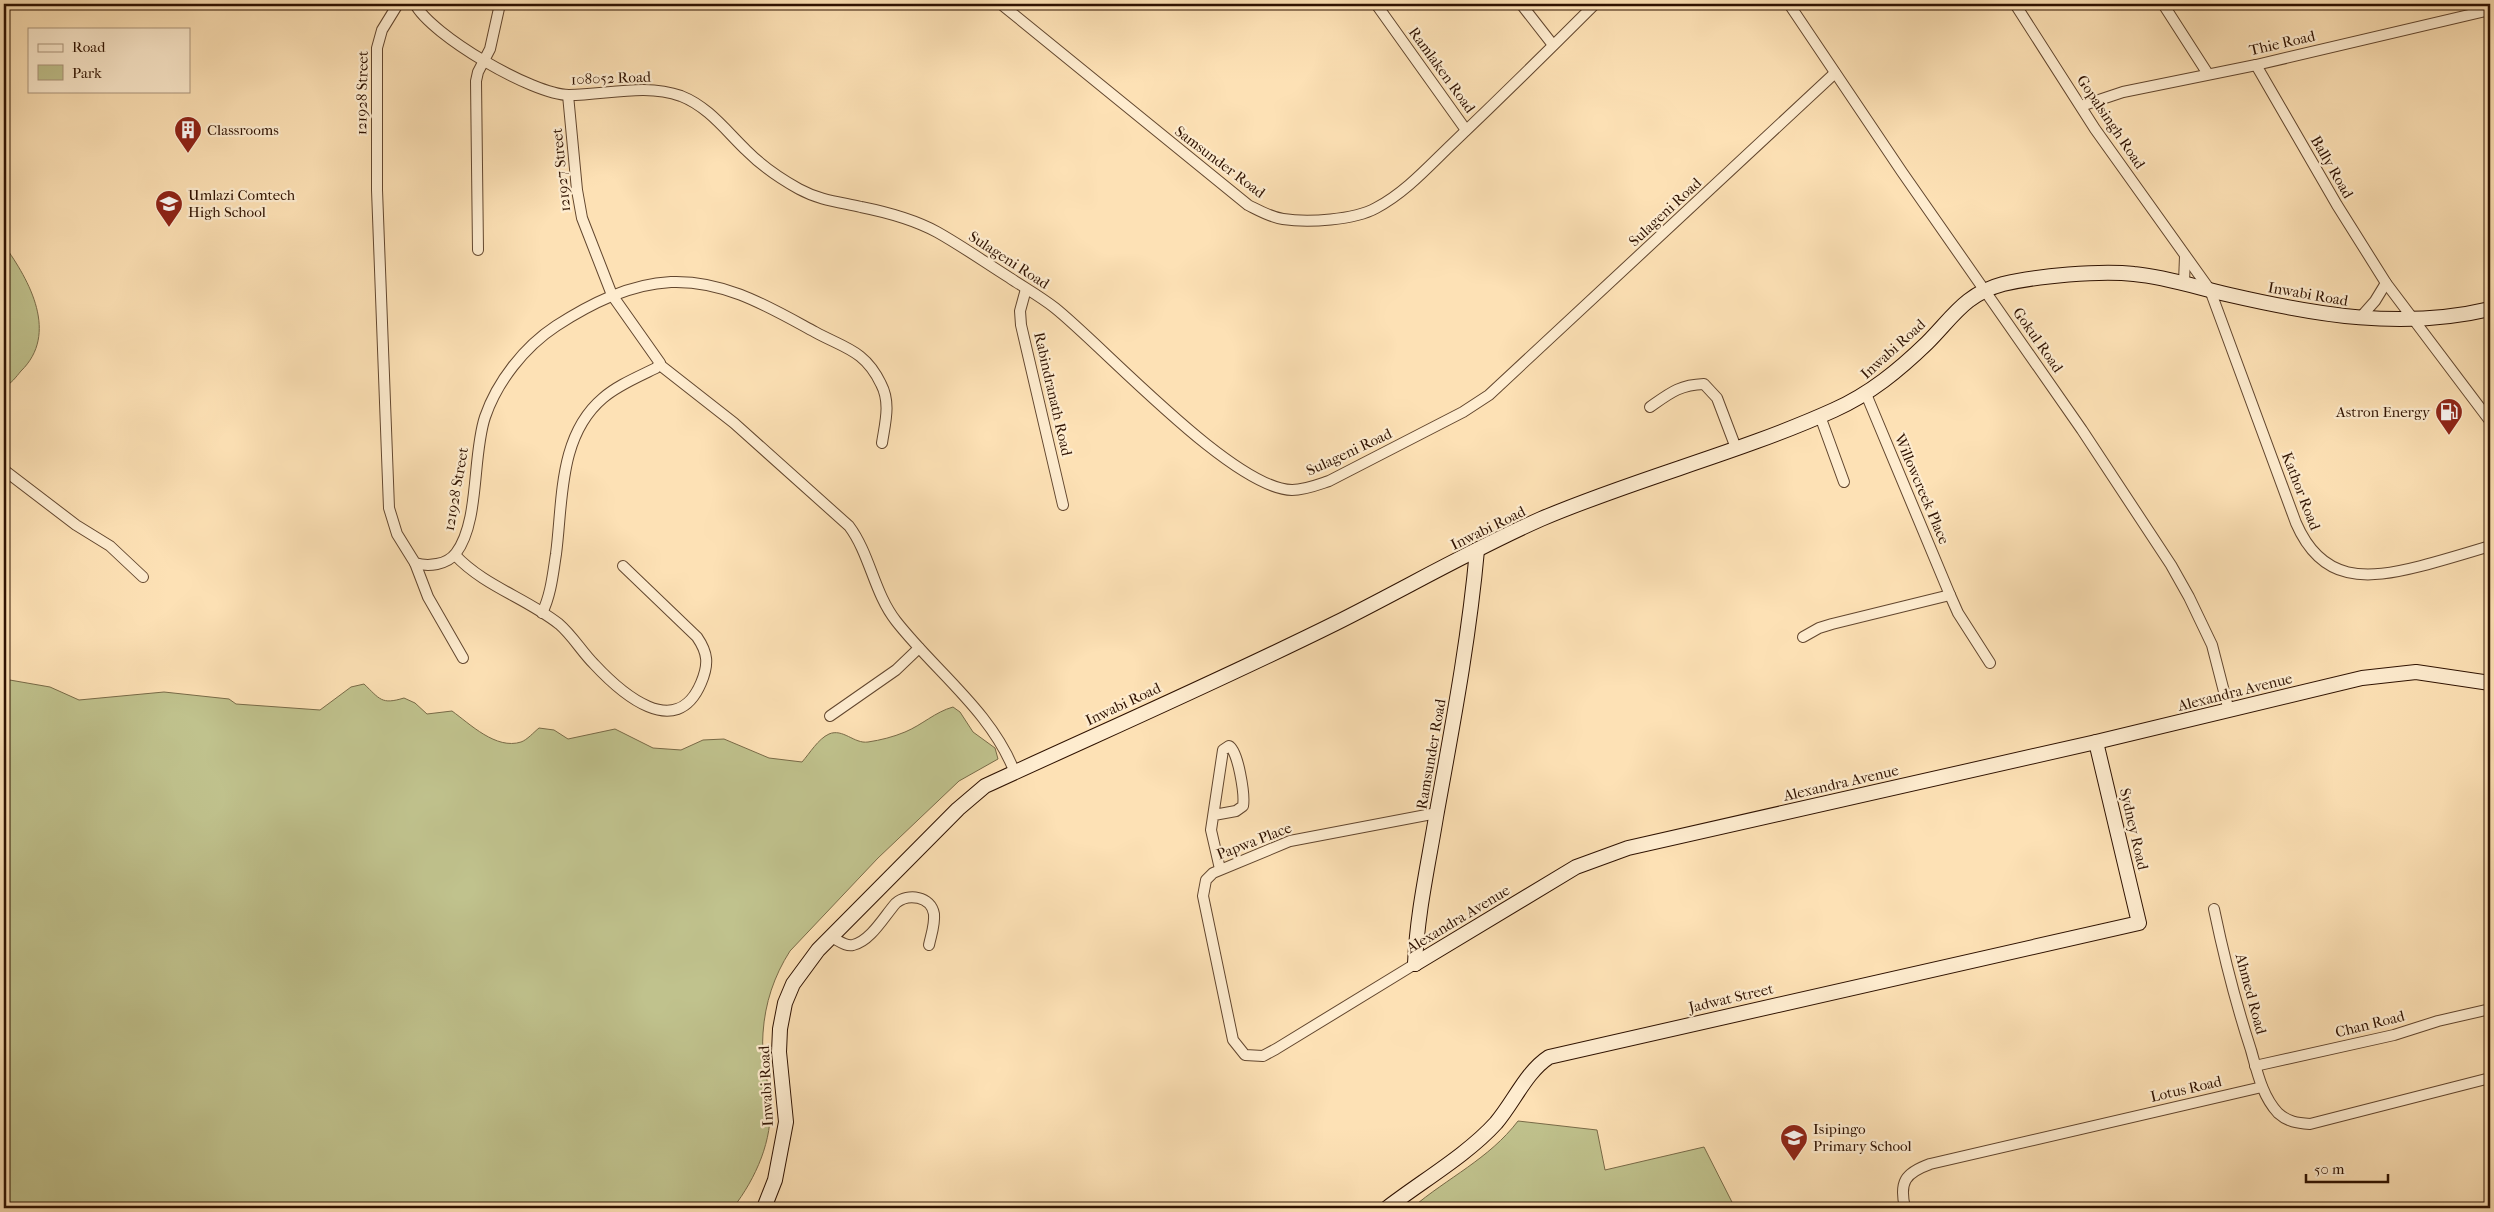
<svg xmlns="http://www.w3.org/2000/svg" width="2494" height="1212" font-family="'IM FELL French Canon',serif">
	<rect width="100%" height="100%" fill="#fde1b5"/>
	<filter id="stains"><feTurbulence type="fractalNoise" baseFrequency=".004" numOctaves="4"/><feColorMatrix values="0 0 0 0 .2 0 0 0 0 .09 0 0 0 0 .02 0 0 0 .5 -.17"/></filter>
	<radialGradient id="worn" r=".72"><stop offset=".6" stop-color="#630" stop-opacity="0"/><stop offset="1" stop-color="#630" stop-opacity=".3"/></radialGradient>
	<g fill="#c0c28d" stroke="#786a47">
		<path d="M4,245C30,281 59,334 21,371C16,377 11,384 4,387Z"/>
		<path d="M4,679L50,687L79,700L164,692L229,699L236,704L320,710L351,687L364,684C380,699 381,705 404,698L415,703L427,714L452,711C470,724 496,750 521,742C527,740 534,732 539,728L554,730L568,739L615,729L653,748L681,750L703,740L724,739L769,758L802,762C810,753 818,739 829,734C843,728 854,744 868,742C881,740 893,737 905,732C922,725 935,712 953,707L960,712L973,732L995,748L998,759L959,781L878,858L790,951C774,976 765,1003 763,1033C761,1057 768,1079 770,1102C773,1140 756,1178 733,1208H4Z"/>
		<path d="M1518,1121L1597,1130L1605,1170L1704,1147L1735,1208H1412C1447,1178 1489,1159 1518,1121Z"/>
	</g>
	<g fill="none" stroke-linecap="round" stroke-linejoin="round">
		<defs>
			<g id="street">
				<path d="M398,4L382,30L377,48V190L389,508L397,534L415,563C428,567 447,565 456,553C480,521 472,456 485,417C497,382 524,347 556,326C590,304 629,284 671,282C725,280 769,307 815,332C844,348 865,350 881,384C891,403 885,423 882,443"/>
				<path d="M415,4C431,35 533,95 569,95C606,95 645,83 681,96C709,107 726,131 747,151C762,166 781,179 799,189C819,200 839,202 861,207C886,212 915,220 937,232C962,246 986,263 1010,278C1025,288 1041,297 1055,308C1105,348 1233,489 1292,490C1305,490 1317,485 1329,481L1463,412L1489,395L1835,73"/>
				<path d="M1001,4L1248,205C1260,211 1270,217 1283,219C1308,223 1354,220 1376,208C1405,193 1429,166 1452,144C1500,98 1548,51 1595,4"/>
				<polyline points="1376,4 1466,130"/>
				<polyline points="1521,4 1553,45"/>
				<polyline points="1789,4 1902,172 2082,430 2171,565 2189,597 2212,645 2229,711"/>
				<path d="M2015,4L2095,129L2210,290L2296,523C2322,583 2366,580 2421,566C2444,560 2467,553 2490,546"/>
				<polyline points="2163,4 2208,74"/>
				<polyline points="2256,65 2337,205 2386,283 2490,421"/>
				<polyline points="2081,106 2123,92 2256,65 2490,10"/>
				<polyline points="478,250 476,81 478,72 490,49 500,4"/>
				<polyline points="2184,283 2185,256"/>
				<polyline points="1026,289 1020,311 1021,325 1063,505"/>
				<polyline points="2359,319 2375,301 2386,283"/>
				<path d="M660,365L734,423L849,526C870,554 874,593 896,621C935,671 992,712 1015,773"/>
				<polyline points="1866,394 1950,595 1958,613 1990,663"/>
				<path d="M1650,407C1670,393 1679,385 1704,384L1717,398L1736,448"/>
				<polyline points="1820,416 1844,482"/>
				<polyline points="4,470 76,525 110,546 143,577"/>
				<path d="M455,555C484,586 526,598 559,624C572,635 582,652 594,664C621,693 676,742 701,683C709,664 708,653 697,637L623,566"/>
				<polyline points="415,563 428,597 463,658"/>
				<path d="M542,613C551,595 553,573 556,554C563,501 558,436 603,398C618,385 638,377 656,368L660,363L612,295L582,218L577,190L568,95"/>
				<polyline points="1803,637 1819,628 1832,624 1950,595"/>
				<polyline points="830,716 896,670 919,648"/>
				<path d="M1214,815L1236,811L1243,806C1245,795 1238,750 1229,746L1223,750L1211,830L1220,869"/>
				<path d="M2214,909C2224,957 2236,1004 2251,1050C2257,1071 2262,1096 2278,1113C2288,1122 2297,1123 2310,1124L2490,1078"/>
				<path d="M831,937C838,940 846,947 853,945C871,941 885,915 896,903C908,893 931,896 934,914C935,925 931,935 929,945"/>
				<polyline points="1415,964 1276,1049 1263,1056 1245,1055 1233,1040 1203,896 1206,880 1213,873 1290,841 1437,813"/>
				<polyline points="2255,1066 2394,1035 2438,1021 2490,1009"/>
				<path d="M1905,1208C1899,1182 1905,1173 1930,1164L2262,1087"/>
			</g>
			<g id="secondary">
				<polyline points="1415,964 1576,867 1628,848 2096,742 2362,678 2416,672 2490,683"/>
				<path d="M1415,964C1417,914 1428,866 1436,817C1452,728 1469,640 1477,550"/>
				<path d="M764,1208L775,1180L786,1122L779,1052L780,1029L785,1003L793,984L818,950L958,809L985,786C1102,732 1221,680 1336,623C1404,589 1471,550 1541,519C1637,478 1739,453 1834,410C1870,394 1899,370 1927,343C1953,317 1965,294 2003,284C2037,276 2100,270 2134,274C2167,277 2199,288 2230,295C2317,315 2402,330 2490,309"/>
				<path d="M1387,1208C1422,1181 1467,1155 1496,1123C1514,1102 1526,1072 1549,1057L2139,923L2096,742"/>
			</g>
		</defs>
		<use href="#street" stroke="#62462e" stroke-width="12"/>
		<use href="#secondary" stroke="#2f1201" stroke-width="16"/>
		<use href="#street" stroke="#feeccf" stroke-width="10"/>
		<use href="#secondary" stroke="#feeccf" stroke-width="14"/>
	</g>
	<defs>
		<symbol id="building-pin" viewBox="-11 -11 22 30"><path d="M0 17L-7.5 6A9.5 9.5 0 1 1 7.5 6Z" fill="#8f2418" stroke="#feeccf"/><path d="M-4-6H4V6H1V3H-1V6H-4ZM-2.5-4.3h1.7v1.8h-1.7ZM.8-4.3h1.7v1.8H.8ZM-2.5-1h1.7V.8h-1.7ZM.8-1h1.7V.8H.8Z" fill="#fff"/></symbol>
		<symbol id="school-pin" viewBox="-11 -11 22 30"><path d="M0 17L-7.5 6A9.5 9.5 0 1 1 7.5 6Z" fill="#8f2418" stroke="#feeccf"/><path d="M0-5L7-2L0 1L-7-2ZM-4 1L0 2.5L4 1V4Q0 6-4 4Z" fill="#fff"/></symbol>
		<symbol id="fuel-pin" viewBox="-11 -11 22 30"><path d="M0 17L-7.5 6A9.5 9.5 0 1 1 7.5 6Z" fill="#8f2418" stroke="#feeccf"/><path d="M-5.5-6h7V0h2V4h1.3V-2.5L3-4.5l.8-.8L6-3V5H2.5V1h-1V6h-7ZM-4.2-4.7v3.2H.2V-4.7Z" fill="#fff"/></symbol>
	</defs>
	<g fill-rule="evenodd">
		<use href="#building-pin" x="172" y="114" width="32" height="43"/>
		<use href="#school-pin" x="153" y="188" width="32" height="43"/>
		<use href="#fuel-pin" x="2433" y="396" width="32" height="43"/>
		<use href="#school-pin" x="1778" y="1122" width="32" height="43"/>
	</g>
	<g text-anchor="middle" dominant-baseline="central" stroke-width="4.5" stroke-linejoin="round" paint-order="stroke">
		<g font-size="15" fill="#2f1201" stroke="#feeccf">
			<text transform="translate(2282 43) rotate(-13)">Thie Road</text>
			<text transform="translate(1442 70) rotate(54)">Ramlaken Road</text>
			<text transform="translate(611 78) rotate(-2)">108052 Road</text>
			<text transform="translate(362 93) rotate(-89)">121928 Street</text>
			<text transform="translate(2111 122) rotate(56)">Gopalsingh Road</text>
			<text transform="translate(1220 162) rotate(37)">Samsunder Road</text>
			<text transform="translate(2332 167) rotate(60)">Bally Road</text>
			<text transform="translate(561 170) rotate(-96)">121927 Street</text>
			<text transform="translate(1665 212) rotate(-43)">Sulageni Road</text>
			<text transform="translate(1009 260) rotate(33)">Sulageni Road</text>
			<text transform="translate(2308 294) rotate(10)">Inwabi Road</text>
			<text transform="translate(2038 340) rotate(55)">Gokul Road</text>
			<text transform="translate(1893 349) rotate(-42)">Inwabi Road</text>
			<text transform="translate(1053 394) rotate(77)">Rabindranath Road</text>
			<text transform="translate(1349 452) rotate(-25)">Sulageni Road</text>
			<text transform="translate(456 489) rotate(-80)">121928 Street</text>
			<text transform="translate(1922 489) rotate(67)">Willowcreek Place</text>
			<text transform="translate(2301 491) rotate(69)">Kathor Road</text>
			<text transform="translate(1488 528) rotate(-26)">Inwabi Road</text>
			<text transform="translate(2235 692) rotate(-14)">Alexandra Avenue</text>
			<text transform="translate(1123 704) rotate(-25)">Inwabi Road</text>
			<text transform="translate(1431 754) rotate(-80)">Ramsunder Road</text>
			<text transform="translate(1841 783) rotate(-13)">Alexandra Avenue</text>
			<text transform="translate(2134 829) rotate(77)">Sydney Road</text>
			<text transform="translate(1254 841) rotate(-21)">Papwa Place</text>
			<text transform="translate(1458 919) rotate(-31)">Alexandra Avenue</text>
			<text transform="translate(2251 994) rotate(75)">Ahmed Road</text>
			<text transform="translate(1731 998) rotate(-13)">Jadwat Street</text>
			<text transform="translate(2370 1024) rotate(-14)">Chan Road</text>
			<text transform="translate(766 1086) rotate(-93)">Inwabi Road</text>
			<text transform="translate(2186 1089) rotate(-13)">Lotus Road</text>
		</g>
		<g font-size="15" fill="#2f1201" stroke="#feeccf" text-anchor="start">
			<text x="207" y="130">Classrooms</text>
			<text x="188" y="195">Umlazi Comtech<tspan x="188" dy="17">High School</tspan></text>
			<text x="2430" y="412" text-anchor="end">Astron Energy</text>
			<text x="1813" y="1129">Isipingo<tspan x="1813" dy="17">Primary School</tspan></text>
		</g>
	</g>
	<rect width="2494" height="1212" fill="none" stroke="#fde1b5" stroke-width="20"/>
	<rect x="5" y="5" width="2484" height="1202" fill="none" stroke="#2f1201" stroke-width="2.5"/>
	<rect x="10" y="10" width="2474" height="1192" fill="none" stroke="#2f1201"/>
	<rect x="28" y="28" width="162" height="65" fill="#feeccf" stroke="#ab957d"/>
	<rect x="38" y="44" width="25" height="8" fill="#feeccf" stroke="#ab957d"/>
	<text x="72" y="52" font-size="15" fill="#2f1201">Road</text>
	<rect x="38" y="65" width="25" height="15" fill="#c0c28d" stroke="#ab957d"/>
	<text x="72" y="78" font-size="15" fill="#2f1201">Park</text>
	<path d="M2306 1174v8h82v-8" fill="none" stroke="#2f1201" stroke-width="2.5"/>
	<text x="2314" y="1174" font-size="15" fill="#2f1201" stroke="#feeccf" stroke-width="4" paint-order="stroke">50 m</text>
	<rect width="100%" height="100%" filter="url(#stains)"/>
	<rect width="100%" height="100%" fill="url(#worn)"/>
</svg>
